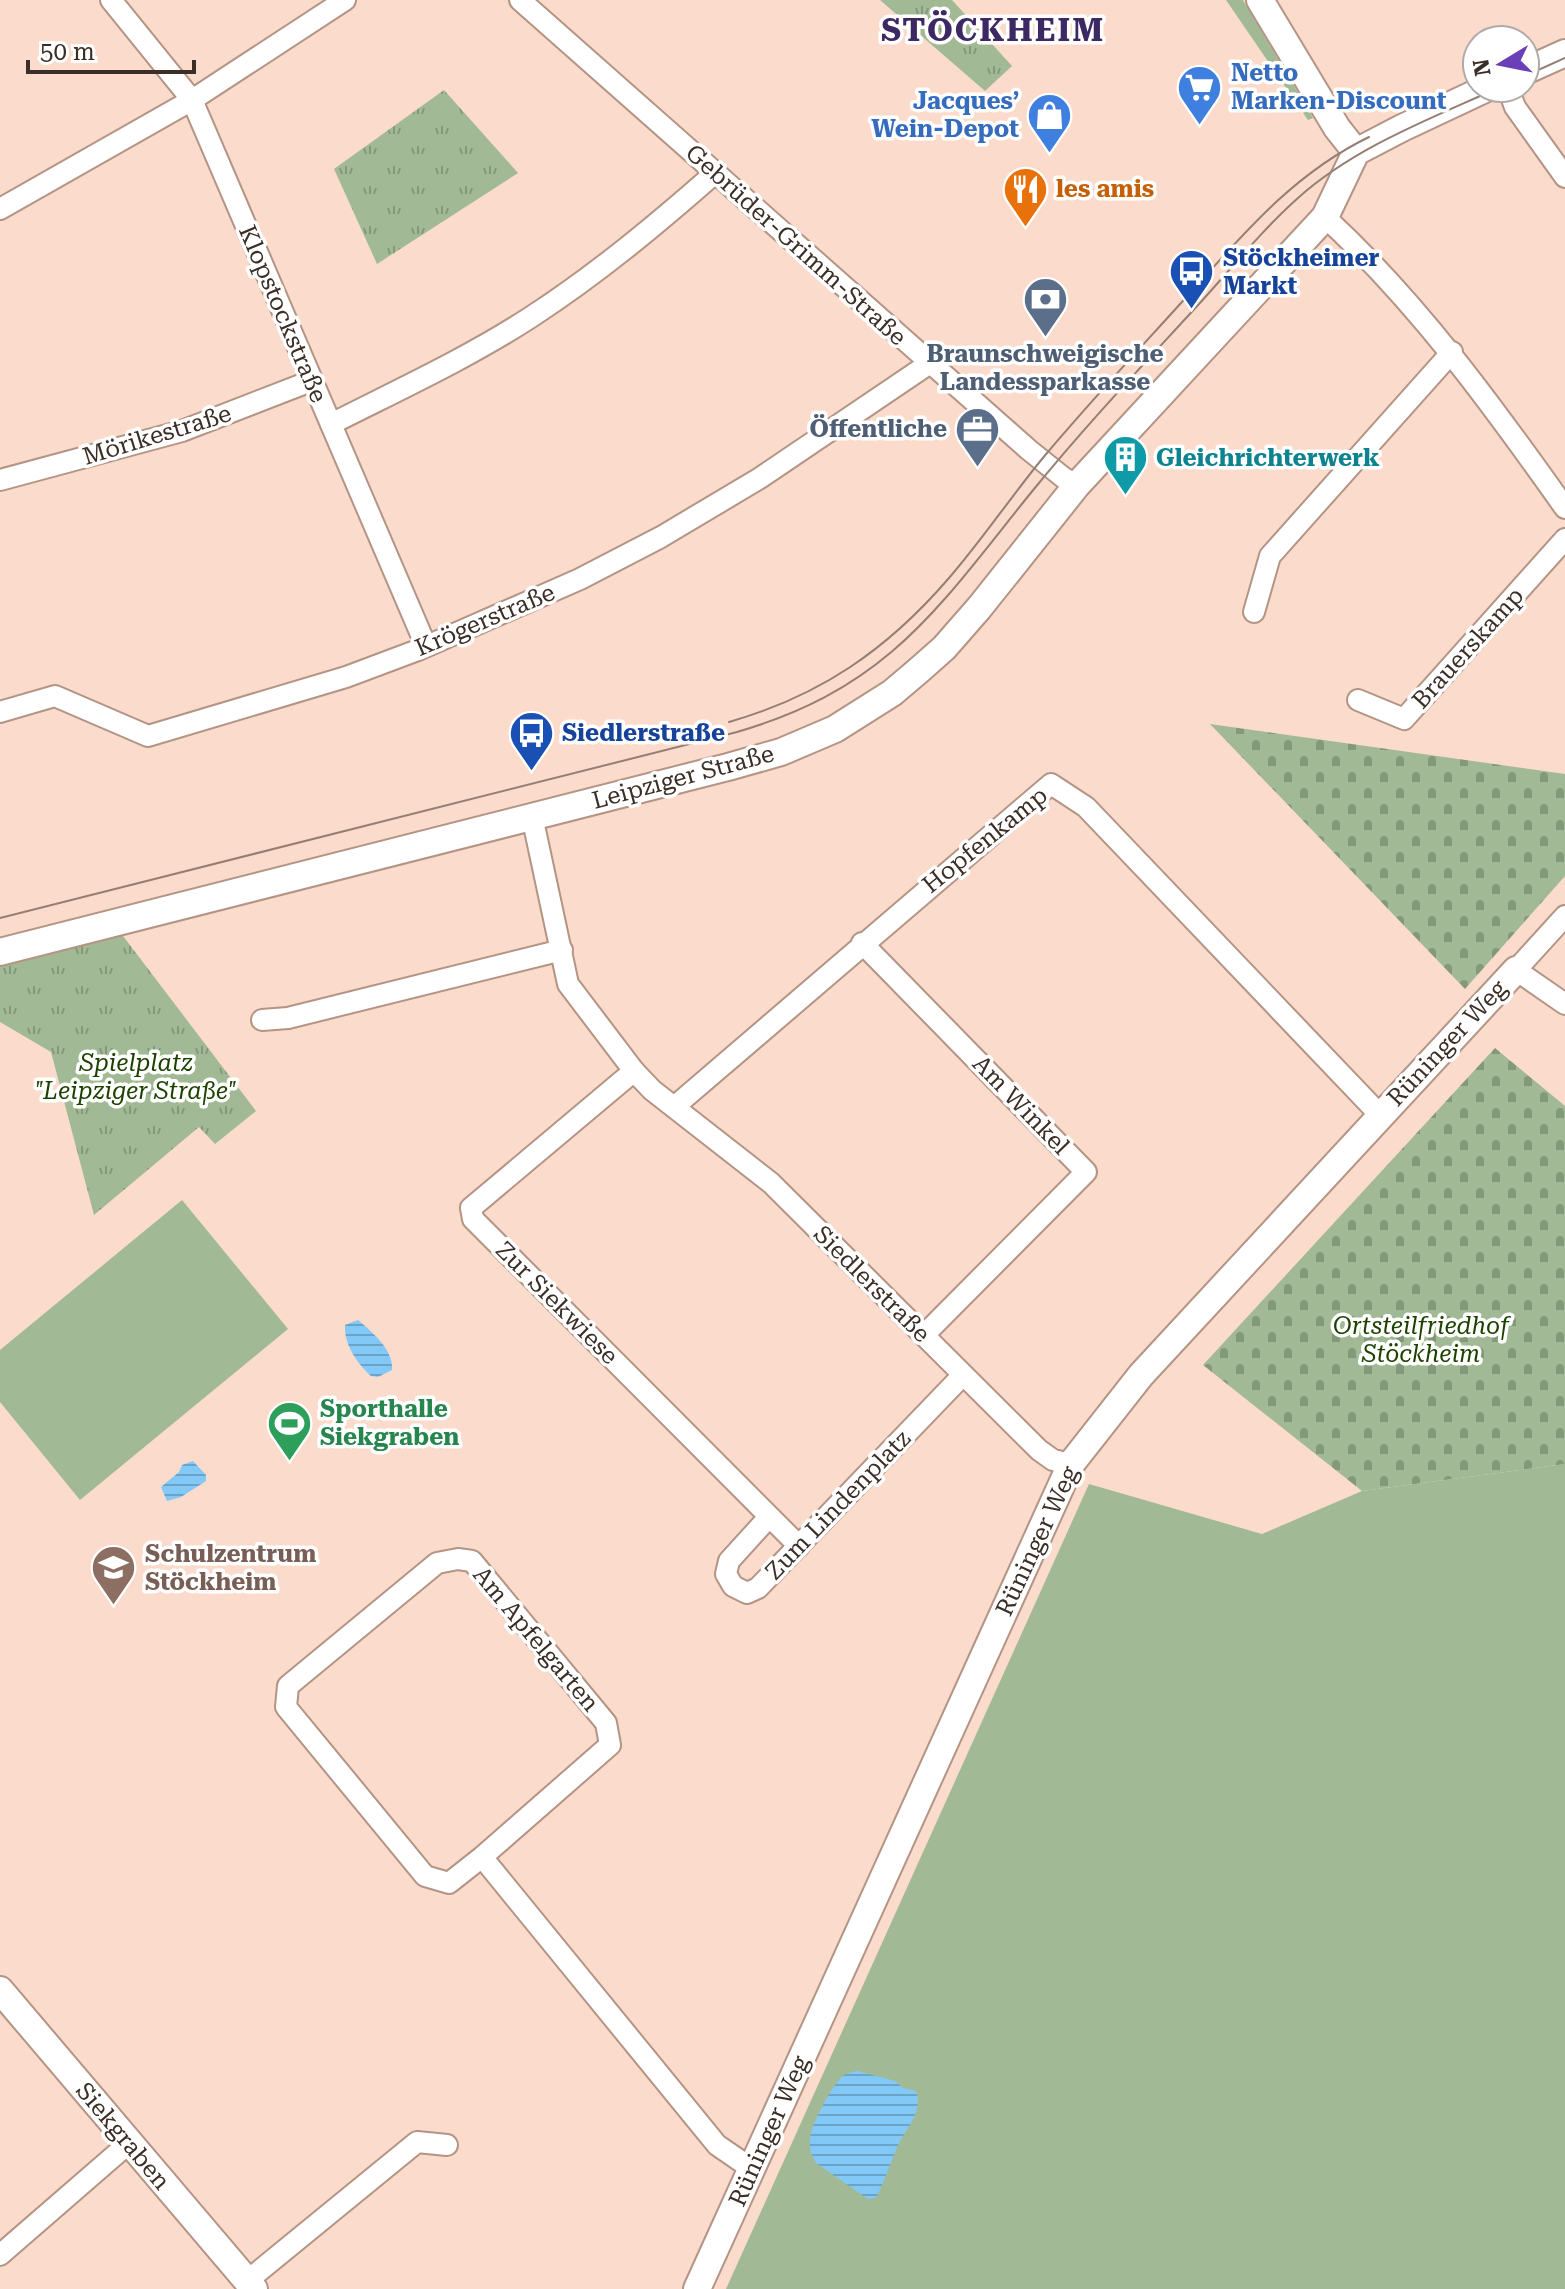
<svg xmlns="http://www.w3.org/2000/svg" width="1565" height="2289" font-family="'Roboto Serif',serif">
	<defs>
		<pattern id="cemetery-stones" width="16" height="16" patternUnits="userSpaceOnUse" patternTransform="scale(2)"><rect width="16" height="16" fill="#a1ba95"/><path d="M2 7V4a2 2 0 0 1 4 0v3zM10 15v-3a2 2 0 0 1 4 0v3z" fill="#84987a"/></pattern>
		<pattern id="park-tufts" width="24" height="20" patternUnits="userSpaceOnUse" patternTransform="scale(2)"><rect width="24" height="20" fill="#a1ba95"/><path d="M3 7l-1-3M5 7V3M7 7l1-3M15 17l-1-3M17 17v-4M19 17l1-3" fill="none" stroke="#84987a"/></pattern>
		<pattern id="water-rules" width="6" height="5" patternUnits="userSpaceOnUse" patternTransform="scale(2)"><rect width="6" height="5" fill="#82c9f7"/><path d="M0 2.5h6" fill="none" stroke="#6ba4c8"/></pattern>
	</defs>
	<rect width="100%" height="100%" fill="#fbdbcb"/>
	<g fill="#a1ba95">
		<polygon points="1226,0 1243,0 1313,118 1308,120"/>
		<polygon points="182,1200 288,1329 80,1500 0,1402 0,1350"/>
		<polygon points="1565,1464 1565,2289 726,2289 1089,1484 1262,1534 1362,1491"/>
	</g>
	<g fill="url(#cemetery-stones)">
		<polygon points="1210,724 1565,774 1565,876 1465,989"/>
		<polygon points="1495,1048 1565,1106 1565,1464 1362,1491 1203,1365"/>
	</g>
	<g fill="url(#park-tufts)">
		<polygon points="880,0 952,0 1012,66 985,91"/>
		<polygon points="444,90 518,173 377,264 334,169"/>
		<polygon points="120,932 256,1111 215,1144 199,1127 94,1215 51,1052 0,1022 0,961"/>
	</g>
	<g fill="url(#water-rules)">
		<path d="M358,1320C372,1332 394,1350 392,1370L378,1377L371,1376C357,1363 344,1345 345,1325Z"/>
		<polygon points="193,1461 206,1475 206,1481 181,1497 167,1501 161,1487 179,1472 182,1465"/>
		<path d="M857,2071L895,2081L903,2088L916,2091C924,2114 903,2131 896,2150C889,2167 884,2182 876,2198L868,2199L816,2163C811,2155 809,2147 810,2138C811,2125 833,2083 844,2075C848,2073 853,2072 857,2071Z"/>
	</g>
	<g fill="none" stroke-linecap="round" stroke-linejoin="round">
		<defs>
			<g id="minor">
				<polyline points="111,0 192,100 426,646"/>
				<polyline points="520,0 1029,450 1064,478 1077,485"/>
				<polyline points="1508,88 1515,107 1565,177"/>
				<polyline points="0,209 192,100 345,0"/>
				<path d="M1325,217C1418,303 1492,405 1565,508"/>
				<path d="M331,424C398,390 468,358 531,317C597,274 656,225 715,173"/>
				<polyline points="0,480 182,431 311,381"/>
				<polyline points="1254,612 1270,556 1452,352"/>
				<polyline points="1358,700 1404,719 1565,539"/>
				<polyline points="0,712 55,696 148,736 346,677 418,650 580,579 661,537 760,478 930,363"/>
				<polyline points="532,816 568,984 634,1071 652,1090 771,1183 1039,1450 1053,1460 1071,1464"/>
				<polyline points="1565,916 1516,970 1565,1004"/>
				<polyline points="862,943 1086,1172 924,1335"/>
				<polyline points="262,1020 288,1018 562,950"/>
				<polyline points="634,1071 471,1208 473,1219 799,1546"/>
				<polyline points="674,1107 1051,784 1086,807 1380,1115"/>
				<polyline points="769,1517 729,1561 726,1574 733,1586 747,1593 758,1588 963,1375"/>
				<polyline points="482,1857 610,1745 606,1723 472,1561 458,1559 437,1563 288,1686 286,1707 425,1876 449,1883 482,1857 717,2145 752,2169"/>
				<polyline points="0,2255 129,2143"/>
				<polyline points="247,2281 417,2142 447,2145"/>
			</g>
			<g id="tertiary">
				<polyline points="1260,0 1337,128 1356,152"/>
				<polyline points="1525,71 1565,53"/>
				<polyline points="0,952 728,767 781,752 835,729 892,693 918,671 944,648 979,608 1077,485 1325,217 1356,152 1402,128 1487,88"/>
				<polyline points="0,1990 254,2289"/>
				<polyline points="697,2289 1071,1464 1141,1375 1516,970"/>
			</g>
		</defs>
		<use href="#minor" stroke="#b39485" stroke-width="24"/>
		<use href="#tertiary" stroke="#b39485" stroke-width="30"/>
		<use href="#minor" stroke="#fff" stroke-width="20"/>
		<use href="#tertiary" stroke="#fff" stroke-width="26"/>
		<g stroke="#957f74" stroke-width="2">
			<polyline points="1525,76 1565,58"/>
			<path d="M729,722C820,696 887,650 949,578C982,540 1010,498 1042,459C1093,398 1147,341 1200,282C1251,225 1299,171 1369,137"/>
			<path d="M0,918L737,732C891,687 939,606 1034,489C1086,425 1143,365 1199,304C1231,269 1262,230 1298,198C1355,147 1430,119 1498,88"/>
		</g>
	</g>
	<defs>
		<symbol id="supermarket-pin" viewBox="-11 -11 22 30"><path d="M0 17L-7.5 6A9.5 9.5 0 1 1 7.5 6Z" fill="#3f7fe0" stroke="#fff"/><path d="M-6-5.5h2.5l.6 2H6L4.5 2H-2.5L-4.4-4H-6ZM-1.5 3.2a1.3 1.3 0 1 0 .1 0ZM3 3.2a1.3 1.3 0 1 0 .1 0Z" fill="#fff"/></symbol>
		<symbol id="shop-pin" viewBox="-11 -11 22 30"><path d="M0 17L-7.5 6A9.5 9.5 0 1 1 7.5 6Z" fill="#3f7fe0" stroke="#fff"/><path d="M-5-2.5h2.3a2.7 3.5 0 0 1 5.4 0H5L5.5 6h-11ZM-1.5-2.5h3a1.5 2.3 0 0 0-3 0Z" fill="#fff"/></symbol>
		<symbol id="restaurant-pin" viewBox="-11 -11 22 30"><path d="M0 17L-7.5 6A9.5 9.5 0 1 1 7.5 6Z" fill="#e8710a" stroke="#fff"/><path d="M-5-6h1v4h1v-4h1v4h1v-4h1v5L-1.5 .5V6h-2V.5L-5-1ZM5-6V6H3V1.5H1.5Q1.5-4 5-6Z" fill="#fff"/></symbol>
		<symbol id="bus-pin" viewBox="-11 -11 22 30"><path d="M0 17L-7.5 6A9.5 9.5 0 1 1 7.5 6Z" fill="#1a4fb4" stroke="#fff"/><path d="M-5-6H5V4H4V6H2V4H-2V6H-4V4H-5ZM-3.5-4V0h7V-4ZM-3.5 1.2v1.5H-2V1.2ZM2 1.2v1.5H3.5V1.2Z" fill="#fff"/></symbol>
		<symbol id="bank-pin" viewBox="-11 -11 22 30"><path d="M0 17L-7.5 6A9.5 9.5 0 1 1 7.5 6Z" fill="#5c6f8a" stroke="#fff"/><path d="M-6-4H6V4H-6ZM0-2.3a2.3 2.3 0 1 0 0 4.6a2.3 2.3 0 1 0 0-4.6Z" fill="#fff"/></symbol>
		<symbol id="office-pin" viewBox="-11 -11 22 30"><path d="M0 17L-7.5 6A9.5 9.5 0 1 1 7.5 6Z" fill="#5c6f8a" stroke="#fff"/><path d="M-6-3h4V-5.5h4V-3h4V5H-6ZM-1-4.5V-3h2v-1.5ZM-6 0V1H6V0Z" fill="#fff"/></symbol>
		<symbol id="building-pin" viewBox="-11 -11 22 30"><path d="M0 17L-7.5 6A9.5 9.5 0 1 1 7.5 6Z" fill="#0f9aa8" stroke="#fff"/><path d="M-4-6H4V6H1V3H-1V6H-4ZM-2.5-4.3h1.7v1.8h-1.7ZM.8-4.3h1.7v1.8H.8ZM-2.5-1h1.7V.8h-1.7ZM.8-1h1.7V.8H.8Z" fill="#fff"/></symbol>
		<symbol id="stadium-pin" viewBox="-11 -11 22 30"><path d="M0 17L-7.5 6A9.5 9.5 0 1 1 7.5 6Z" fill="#2e9e5b" stroke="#fff"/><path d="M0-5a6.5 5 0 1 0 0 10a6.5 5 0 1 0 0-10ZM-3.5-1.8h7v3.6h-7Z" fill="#fff"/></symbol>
		<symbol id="school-pin" viewBox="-11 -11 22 30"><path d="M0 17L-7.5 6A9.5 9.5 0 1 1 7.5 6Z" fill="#8d6e63" stroke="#fff"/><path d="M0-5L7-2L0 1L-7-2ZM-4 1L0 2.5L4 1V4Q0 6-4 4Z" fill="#fff"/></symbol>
	</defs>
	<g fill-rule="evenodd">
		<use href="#supermarket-pin" x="1174" y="62" width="51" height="69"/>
		<use href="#shop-pin" x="1024" y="90" width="51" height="69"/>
		<use href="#restaurant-pin" x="1000" y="164" width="51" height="69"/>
		<use href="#bus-pin" x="1166" y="246" width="51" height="69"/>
		<use href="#bank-pin" x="1020" y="274" width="51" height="69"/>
		<use href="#office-pin" x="952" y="404" width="51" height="69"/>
		<use href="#building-pin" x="1100" y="432" width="51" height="69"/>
		<use href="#bus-pin" x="506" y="708" width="51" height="69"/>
		<use href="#stadium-pin" x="264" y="1398" width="51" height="69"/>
		<use href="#school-pin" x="88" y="1542" width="51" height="69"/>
	</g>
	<g text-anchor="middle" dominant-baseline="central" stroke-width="7" stroke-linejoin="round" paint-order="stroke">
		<g font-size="24" font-weight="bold" fill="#366cbe" stroke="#fff" text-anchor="start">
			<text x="1231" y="73">Netto<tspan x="1231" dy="28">Marken-Discount</tspan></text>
			<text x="1019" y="101" text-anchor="end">Jacques’<tspan x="1019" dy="28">Wein-Depot</tspan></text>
		</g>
		<g font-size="24" font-weight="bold" fill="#c56008" stroke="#fff" text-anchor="start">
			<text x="1056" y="189">les amis</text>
		</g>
		<g font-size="24" fill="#3a2e27" stroke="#fff">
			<text transform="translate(796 245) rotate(42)">Gebrüder-Grimm-Straße</text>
			<text transform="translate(283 314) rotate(67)">Klopstockstraße</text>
			<text transform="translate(157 435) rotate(-17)">Mörikestraße</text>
			<text transform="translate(485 620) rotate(-23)">Krögerstraße</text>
			<text transform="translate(1468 648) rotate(-48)">Brauerskamp</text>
			<text transform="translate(683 777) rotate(-15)">Leipziger Straße</text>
			<text transform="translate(985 840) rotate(-39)">Hopfenkamp</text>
			<text transform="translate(1447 1043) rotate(-47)">Rüninger Weg</text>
			<text transform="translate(1021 1105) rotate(46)">Am Winkel</text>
			<text transform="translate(872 1284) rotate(45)">Siedlerstraße</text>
			<text transform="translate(557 1303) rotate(45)">Zur Siekwiese</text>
			<text transform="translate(838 1505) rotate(-46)">Zum Lindenplatz</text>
			<text transform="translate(1037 1541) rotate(-65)">Rüninger Weg</text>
			<text transform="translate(536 1639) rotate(50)">Am Apfelgarten</text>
			<text transform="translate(769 2131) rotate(-66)">Rüninger Weg</text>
			<text transform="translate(123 2136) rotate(50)">Siekgraben</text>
		</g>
		<g font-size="24" font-weight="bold" fill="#164399" stroke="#fff" text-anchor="start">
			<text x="1223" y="258">Stöckheimer<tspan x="1223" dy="28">Markt</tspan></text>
			<text x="562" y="733">Siedlerstraße</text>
		</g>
		<g font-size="24" font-weight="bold" fill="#4e5e75" stroke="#fff">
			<text x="1045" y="354">Braunschweigische<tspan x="1045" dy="28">Landessparkasse</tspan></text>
			<text x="947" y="429" text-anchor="end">Öffentliche</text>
		</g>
		<g font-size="24" font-weight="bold" fill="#0d838f" stroke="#fff" text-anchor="start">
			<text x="1156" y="458">Gleichrichterwerk</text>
		</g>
		<g font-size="24" font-style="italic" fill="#1d4200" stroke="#fff">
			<text x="136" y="1063">Spielplatz<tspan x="136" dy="28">"Leipziger Straße"</tspan></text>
			<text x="1421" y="1326">Ortsteilfriedhof<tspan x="1421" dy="28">Stöckheim</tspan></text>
		</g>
		<g font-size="24" font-weight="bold" fill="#27864d" stroke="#fff" text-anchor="start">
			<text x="320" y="1409">Sporthalle<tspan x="320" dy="28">Siekgraben</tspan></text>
		</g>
		<g font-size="24" font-weight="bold" fill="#785e54" stroke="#fff" text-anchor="start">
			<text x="145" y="1554">Schulzentrum<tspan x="145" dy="28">Stöckheim</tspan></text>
		</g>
		<g font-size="32" font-weight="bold" letter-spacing="2" fill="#3c2964" stroke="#fff">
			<text x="993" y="30">STÖCKHEIM</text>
		</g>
	</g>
	<g transform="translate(1501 64) rotate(260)"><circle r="38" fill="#ffffff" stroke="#b0aba9" stroke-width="2"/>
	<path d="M0-6L14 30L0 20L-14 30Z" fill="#6b3fb7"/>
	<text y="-12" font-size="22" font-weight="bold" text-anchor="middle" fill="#3a2e27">N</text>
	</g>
	<path d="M28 60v12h166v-12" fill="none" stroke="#3a2e27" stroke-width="4"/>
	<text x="40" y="60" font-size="24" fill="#3a2e27" stroke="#ffffff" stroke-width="6" paint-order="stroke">50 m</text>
</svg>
